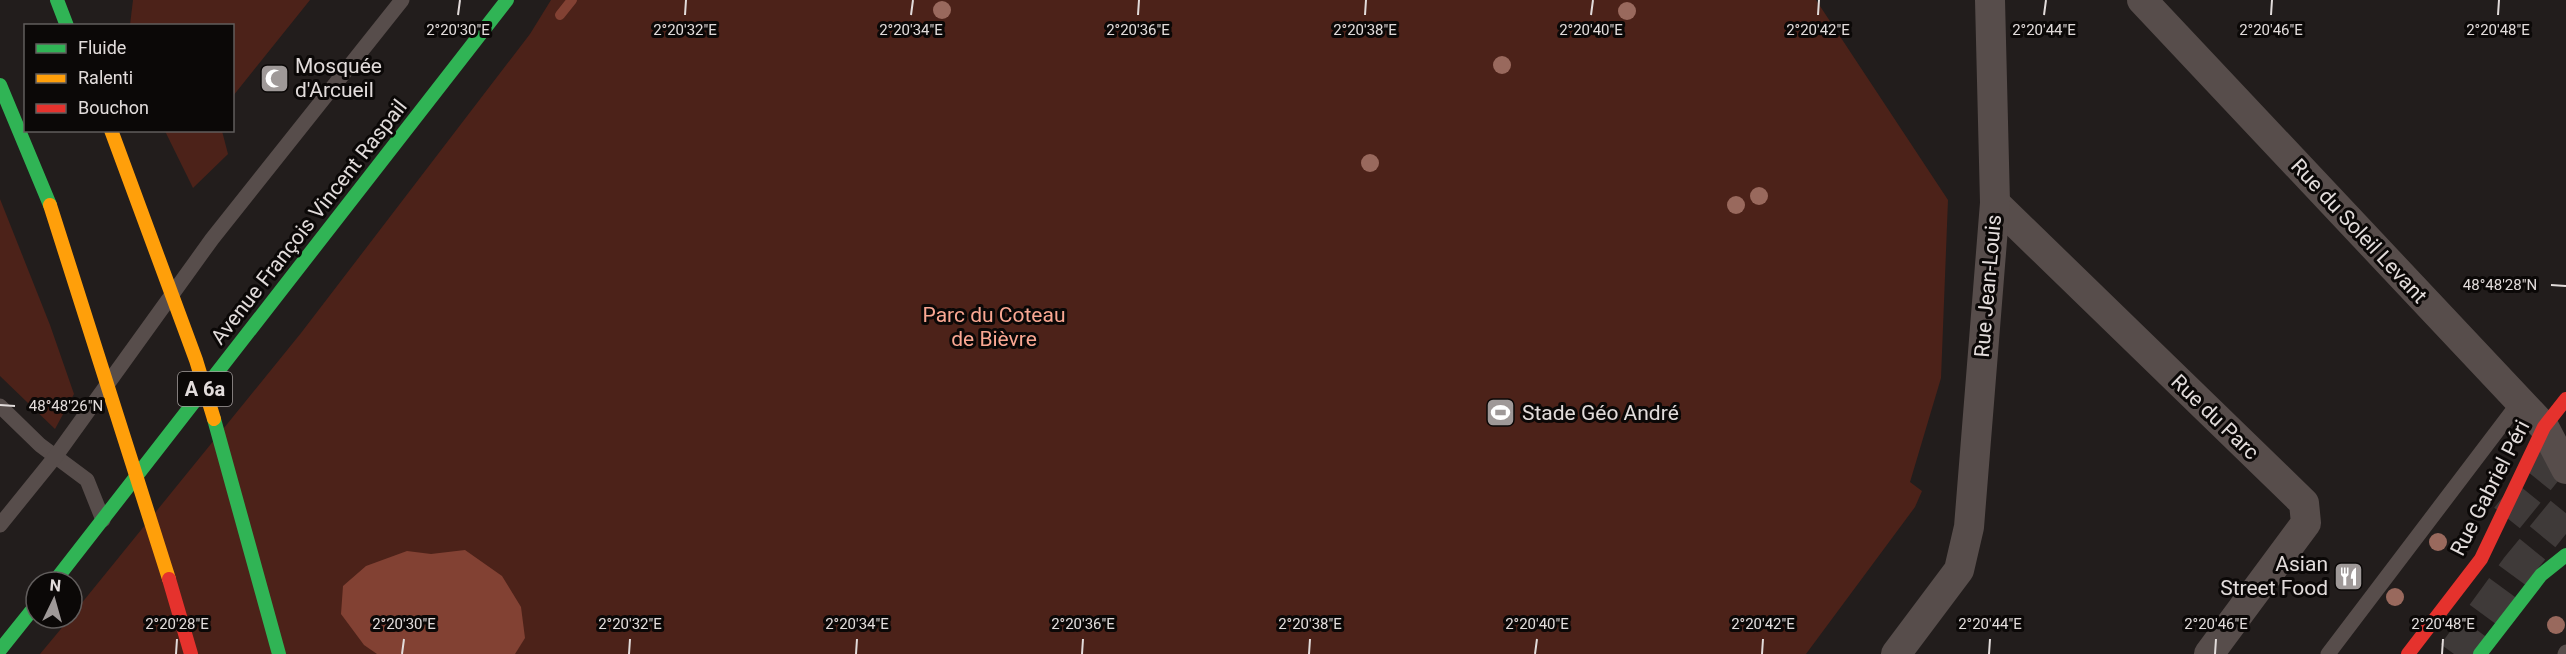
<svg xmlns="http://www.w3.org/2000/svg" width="2566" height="654" font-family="Roboto,sans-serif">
	<rect width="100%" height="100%" fill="#221d1c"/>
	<g fill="#4c2219">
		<polygon points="133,0 310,0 233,96 232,26 130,25"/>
		<polygon points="551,0 1816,0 1948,200 1941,378 1910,482 1922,491 1915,507 1806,654 40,654 70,618 72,618 72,615 301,333 530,34"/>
		<polygon points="165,131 222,131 228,154 193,188"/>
		<polygon points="0,199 50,325 74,394 55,429 0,376"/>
	</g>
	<polygon fill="#824133" points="465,550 502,576 521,607 525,638 515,654 377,654 364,645 341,614 343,586 366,566 407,551 431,554"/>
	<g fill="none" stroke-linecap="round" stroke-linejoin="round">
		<polyline stroke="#824133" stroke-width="10" points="560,15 572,0"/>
		<g stroke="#3f3a39" stroke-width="33" stroke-dasharray="33 16" stroke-linecap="butt">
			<polyline points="2507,518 2566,445"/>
			<polyline points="2454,654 2517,568 2566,508"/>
		</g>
		<g stroke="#574d4b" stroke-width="15">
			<polyline points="0,406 40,445 87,480 103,520"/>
			<polyline points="0,525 55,457 212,239 402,0"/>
			<polyline points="2328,654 2520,401"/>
			<polyline points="2565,654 2566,652"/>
		</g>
		<g stroke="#574d4b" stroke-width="30">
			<polyline points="2142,0 2544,427 2566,469"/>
			<polyline points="1995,203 2304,503 2306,523 2209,654"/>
			<polyline points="1896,654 1959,570 1969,527 1995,203 1990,0"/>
		</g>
		<g stroke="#30b455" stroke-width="14">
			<polyline points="57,0 67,26"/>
			<polyline points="0,85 50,205"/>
			<polyline points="54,582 507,0"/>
			<polyline points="0,650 36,605"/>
			<polyline points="2480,654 2541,575 2566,555"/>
		</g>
		<polyline stroke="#e5322d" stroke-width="14" points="2408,654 2481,559 2544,427 2566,399"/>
		<polyline stroke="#30b455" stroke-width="14" points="214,419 279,654"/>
		<g stroke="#ff9f0a" stroke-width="14">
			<polyline points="111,130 196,360 214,419"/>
			<polyline points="50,205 169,579"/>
		</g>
		<polyline stroke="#e5322d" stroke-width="14" points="169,579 191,654"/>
	</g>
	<g fill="#99695d">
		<circle cx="942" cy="10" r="9"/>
		<circle cx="1627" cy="11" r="9"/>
		<circle cx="1502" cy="65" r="9"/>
		<circle cx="1370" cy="163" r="9"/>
		<circle cx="1759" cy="196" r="9"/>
		<circle cx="1736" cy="205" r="9"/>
		<circle cx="2438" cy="542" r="9"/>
		<circle cx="2395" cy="597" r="9"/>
		<circle cx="2556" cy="625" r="9"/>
	</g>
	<path fill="none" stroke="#e2dcdb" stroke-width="2" d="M458,15L460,0M685,15L686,0M911,15L913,0M1138,15L1139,0M1365,15L1366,0M1591,15L1593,0M1818,15L1819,0M2044,15L2046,0M2271,15L2272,0M2498,15L2499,0M2551,285L2566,286M0,405L15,406M176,654L177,639M402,654L404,639M629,654L630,639M856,654L857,639M1082,654L1083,639M1309,654L1310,639M1535,654L1537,639M1762,654L1763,639M1989,654L1990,639M2215,654L2216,639M2442,654L2443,639"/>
	<defs>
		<symbol id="mosque-square" viewBox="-11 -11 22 22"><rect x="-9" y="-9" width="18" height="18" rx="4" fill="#9f9998" stroke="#0b0807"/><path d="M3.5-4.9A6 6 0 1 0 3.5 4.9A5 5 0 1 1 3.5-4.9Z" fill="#fff"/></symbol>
		<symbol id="stadium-square" viewBox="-11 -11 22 22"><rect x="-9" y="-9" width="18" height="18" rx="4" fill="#9f9998" stroke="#0b0807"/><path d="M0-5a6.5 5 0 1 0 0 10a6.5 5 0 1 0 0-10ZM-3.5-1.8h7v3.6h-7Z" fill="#fff"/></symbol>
		<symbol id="restaurant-square" viewBox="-11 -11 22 22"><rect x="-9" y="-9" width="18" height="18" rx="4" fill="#9f9998" stroke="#0b0807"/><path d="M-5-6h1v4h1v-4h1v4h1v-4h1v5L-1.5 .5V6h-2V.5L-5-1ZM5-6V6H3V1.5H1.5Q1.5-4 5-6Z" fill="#fff"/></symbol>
	</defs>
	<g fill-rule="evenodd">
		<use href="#mosque-square" x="258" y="62" width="33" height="33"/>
		<use href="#stadium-square" x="1484" y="396" width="33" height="33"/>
		<use href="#restaurant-square" x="2332" y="560" width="33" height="33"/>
	</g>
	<g text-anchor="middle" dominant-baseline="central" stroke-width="6" stroke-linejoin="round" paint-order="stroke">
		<rect fill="#0b0807" stroke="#a29c9b" stroke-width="1.5" x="178" y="372" width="54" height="34" rx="4.5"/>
		<g font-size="20" font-weight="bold" fill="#e2dcdb">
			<text x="205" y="389">A 6a</text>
		</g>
		<g font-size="21" fill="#e2dcdb" stroke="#0b0807" text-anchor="start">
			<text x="295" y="66">Mosquée<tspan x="295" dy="24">d'Arcueil</tspan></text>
			<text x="1522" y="413">Stade Géo André</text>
			<text x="2328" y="564" text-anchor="end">Asian<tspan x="2328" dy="24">Street Food</tspan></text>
		</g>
		<g font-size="21" fill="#e2dcdb" stroke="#0b0807">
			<text transform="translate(309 222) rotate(-52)">Avenue François Vincent Raspail</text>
			<text transform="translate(2359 231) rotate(47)">Rue du Soleil Levant</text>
			<text transform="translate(1988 286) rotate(-85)">Rue Jean-Louis</text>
			<text transform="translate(2215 417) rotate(44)">Rue du Parc</text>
			<text transform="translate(2490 488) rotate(-63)">Rue Gabriel Péri</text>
		</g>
		<g font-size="21" fill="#faa792" stroke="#0b0807">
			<text x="994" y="315">Parc du Coteau<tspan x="994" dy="24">de Bièvre</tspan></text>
		</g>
	</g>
	<g font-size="15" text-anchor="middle" fill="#e2dcdb" stroke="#0b0807" stroke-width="6" stroke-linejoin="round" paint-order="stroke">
		<text x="458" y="35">2°20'30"E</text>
		<text x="685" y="35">2°20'32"E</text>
		<text x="911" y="35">2°20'34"E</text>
		<text x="1138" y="35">2°20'36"E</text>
		<text x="1365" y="35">2°20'38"E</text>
		<text x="1591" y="35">2°20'40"E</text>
		<text x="1818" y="35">2°20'42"E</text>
		<text x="2044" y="35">2°20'44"E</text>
		<text x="2271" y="35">2°20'46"E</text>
		<text x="2498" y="35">2°20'48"E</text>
		<text x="2500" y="290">48°48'28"N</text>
		<text x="66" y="411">48°48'26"N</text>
		<text x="177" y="629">2°20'28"E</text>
		<text x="404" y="629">2°20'30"E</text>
		<text x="630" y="629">2°20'32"E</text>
		<text x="857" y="629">2°20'34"E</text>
		<text x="1083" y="629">2°20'36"E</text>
		<text x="1310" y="629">2°20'38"E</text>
		<text x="1537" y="629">2°20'40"E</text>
		<text x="1763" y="629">2°20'42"E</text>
		<text x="1990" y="629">2°20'44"E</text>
		<text x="2216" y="629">2°20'46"E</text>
		<text x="2443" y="629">2°20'48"E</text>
	</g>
	<rect x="24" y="24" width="210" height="108" fill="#0b0807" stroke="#615d5c" stroke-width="1.5"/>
	<rect x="36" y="44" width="30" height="9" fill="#30b455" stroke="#615d5c" stroke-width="1.5"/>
	<text x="78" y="54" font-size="18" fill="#e2dcdb">Fluide</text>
	<rect x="36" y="74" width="30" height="9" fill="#ff9f0a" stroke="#615d5c" stroke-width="1.5"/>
	<text x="78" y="84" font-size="18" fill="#e2dcdb">Ralenti</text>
	<rect x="36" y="104" width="30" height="9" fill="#e5322d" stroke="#615d5c" stroke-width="1.5"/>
	<text x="78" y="114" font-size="18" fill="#e2dcdb">Bouchon</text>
	<g transform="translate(54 600) rotate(5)"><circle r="28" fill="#0b0807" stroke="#615d5c" stroke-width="1.5"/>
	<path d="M0-4.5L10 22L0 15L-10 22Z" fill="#9f9998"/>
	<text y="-9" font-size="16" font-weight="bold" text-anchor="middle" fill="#e2dcdb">N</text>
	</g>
</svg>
